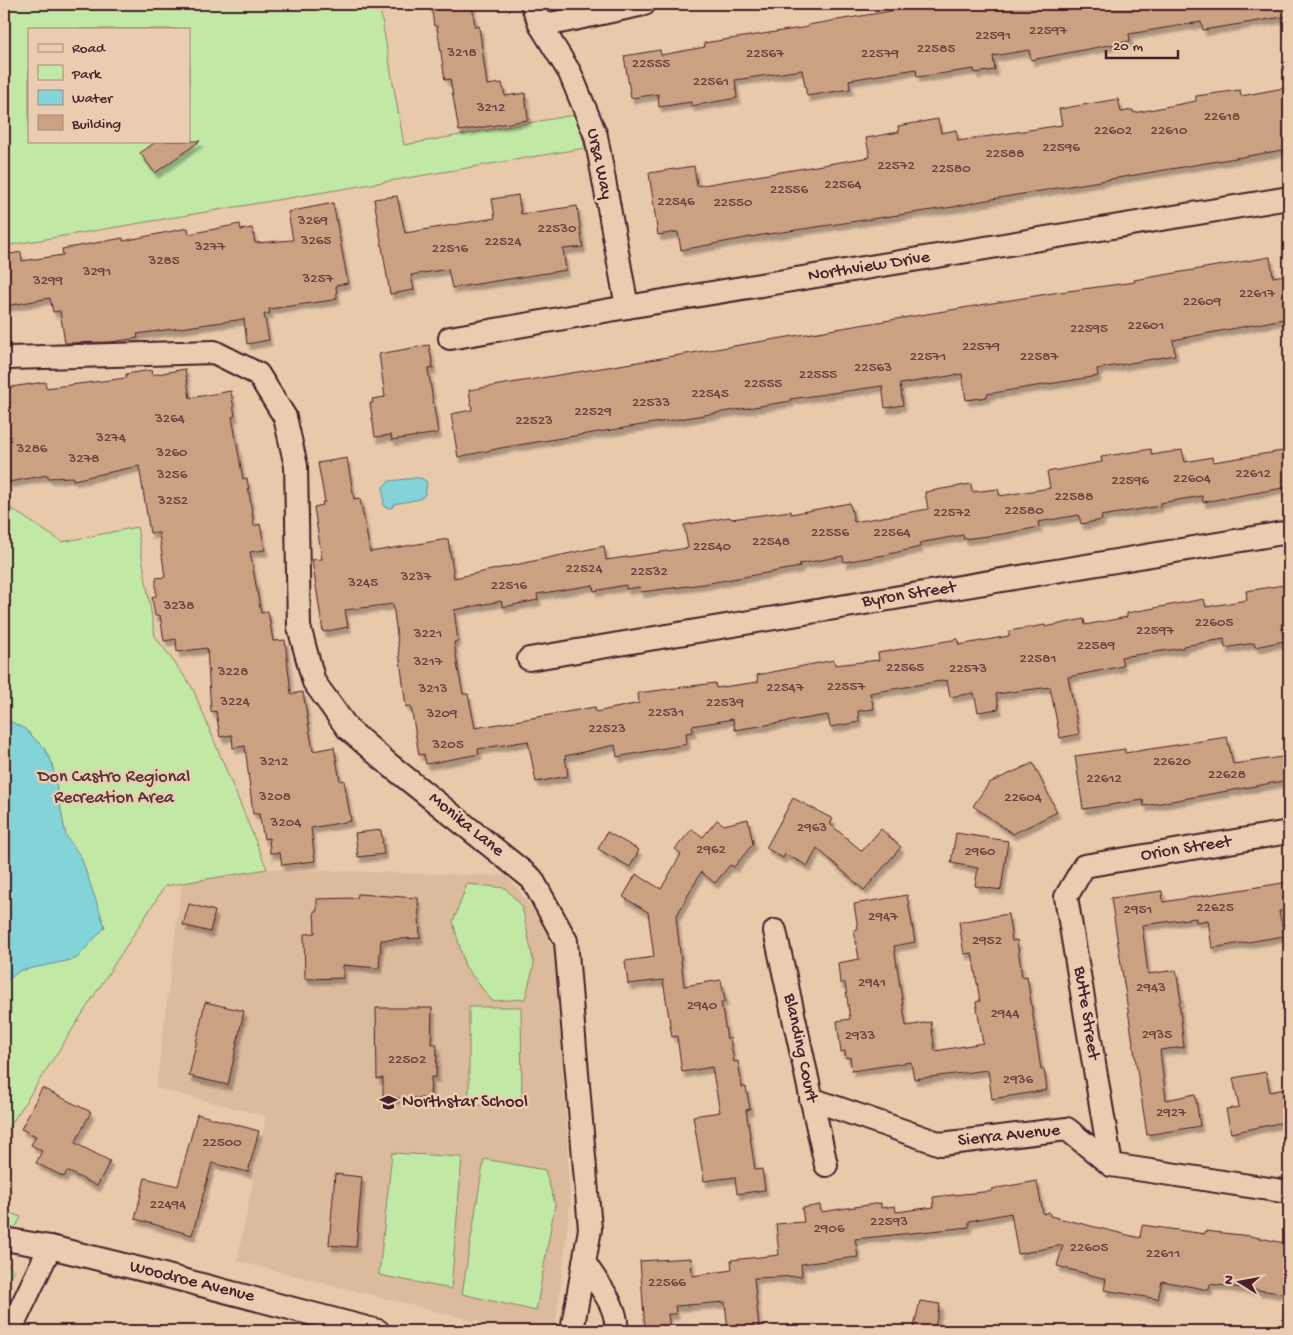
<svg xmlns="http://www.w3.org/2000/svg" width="1293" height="1335" font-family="'Gochi Hand',sans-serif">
	<defs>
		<filter id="shadow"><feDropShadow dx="3" dy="5.5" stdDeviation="1" flood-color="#0004"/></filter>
	</defs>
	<rect width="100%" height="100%" fill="#e8c9aa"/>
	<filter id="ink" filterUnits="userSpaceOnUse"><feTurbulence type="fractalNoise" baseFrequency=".02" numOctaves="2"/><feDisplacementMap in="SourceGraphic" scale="10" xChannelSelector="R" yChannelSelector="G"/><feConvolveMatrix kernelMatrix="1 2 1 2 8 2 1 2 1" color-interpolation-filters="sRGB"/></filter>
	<g filter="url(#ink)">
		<polygon fill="#dcba9c" points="267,869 507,876 557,939 570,1207 555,1331 514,1331 237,1261 266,1116 156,1088 182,883"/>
		<g fill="#c1e9a5" stroke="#868468" fill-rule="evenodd">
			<path d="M4,4H379L404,145L574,115L581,131L585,148L4,246ZM29,29H189V141H29Z"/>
			<polygon points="4,504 62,542 137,527 155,636 192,687 267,869 165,886 4,1135"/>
			<polygon points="467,884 505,888 522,906 534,965 525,999 492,1001 465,966 453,922"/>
			<polygon points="469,1007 521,1007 522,1105 469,1105"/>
			<polygon points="392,1153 462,1157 451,1289 379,1275"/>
			<polygon points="484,1159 545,1170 555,1204 536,1311 462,1294"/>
			<polygon points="4,1211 21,1217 12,1234 7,1262 13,1271 4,1289"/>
		</g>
		<g fill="#83d4d9" stroke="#6c8c93">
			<polygon points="416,478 421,478 427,482 425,495 420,499 394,504 392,508 384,507 383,487 389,481"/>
			<polygon points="4,718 25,729 44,748 52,763 66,836 81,857 105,927 76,959 19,971 4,984"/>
		</g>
		<g fill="#caa282" stroke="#4a1f2b" filter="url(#shadow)">
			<polygon points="431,4 472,4 475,27 479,26 487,85 502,83 505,96 525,93 528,120 459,131 450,79 445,80 437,26 434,26"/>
			<polygon points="932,4 1289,4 1289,16 1203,30 1201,22 1129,34 1130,41 1031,60 1029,50 993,56 995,70 975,73 974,69 917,77 916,69 849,80 850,89 807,96 802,70 735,80 737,98 691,106 691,102 659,107 658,94 631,98 624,56 660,50 661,55 705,47 704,43 808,27 808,25"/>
			<polygon points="1289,87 1289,149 981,201 953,207 762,235 681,250 678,232 658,235 649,173 694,166 697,186 870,157 866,138 899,132 898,126 938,119 941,133 956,130 958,141 1062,125 1059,109 1118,99 1121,112 1133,110 1134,113 1196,101 1196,96 1240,90 1241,96"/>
			<polygon points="157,141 200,141 155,173 140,153"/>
			<polygon points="518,195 521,214 577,206 583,247 563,249 566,270 452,288 448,269 411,275 414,290 390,294 374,199 397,196 405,233 495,218 492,199"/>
			<polygon points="333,203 348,283 336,285 337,298 333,300 269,309 270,313 264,314 269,340 247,344 244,319 137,334 138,338 111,342 65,343 60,311 53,312 50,298 6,306 4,255 21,252 22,261 63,255 62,249 123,238 123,241 188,228 189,234 240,224 241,230 252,228 255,243 293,240 288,212"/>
			<polygon points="1270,257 1273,277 1289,274 1289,318 1173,340 1175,355 1097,369 1098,376 987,394 987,397 966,400 962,374 900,384 903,405 885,408 882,386 790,399 791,401 506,447 458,457 451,414 472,410 469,390 1053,293 1135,282 1134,280"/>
			<polygon points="429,345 433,368 428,369 438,433 392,440 391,435 375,437 370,403 373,403 372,399 385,397 379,354"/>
			<polygon points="185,369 190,398 231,391 235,416 232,417 243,479 247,478 254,526 260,524 265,550 250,552 261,613 268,611 273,641 285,640 291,694 303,692 313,751 334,747 340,781 344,780 351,821 311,828 315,861 282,865 280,853 270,853 269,838 264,839 259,814 253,814 245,746 233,748 232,735 220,737 216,711 211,712 207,648 177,652 176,639 164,641 160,615 155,616 152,597 156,596 156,578 165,577 159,533 150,533 139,466 73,480 73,477 48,478 48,475 9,482 8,478 4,479 4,388 45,382 46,388 126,378 126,374 151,370 152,375"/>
			<polygon points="1151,449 1152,455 1182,450 1185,462 1212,457 1213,462 1289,450 1289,487 1203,502 1202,496 1160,503 1160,506 1101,516 1102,520 1081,524 1079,515 1038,522 1039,527 1003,534 964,539 963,535 919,543 920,547 885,555 844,562 843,556 799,564 800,567 704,584 641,592 640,587 626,589 626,585 594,591 593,585 537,594 538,600 503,607 501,601 454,610 458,641 454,642 458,669 463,694 468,694 475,728 595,707 596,712 639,703 638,693 715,683 716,688 758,682 757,675 834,660 835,665 879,660 878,653 958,639 959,645 1009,636 1009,631 1045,625 1045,627 1084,619 1085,625 1127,617 1127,613 1204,599 1206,607 1247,600 1246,591 1284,585 1285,593 1289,592 1289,622 1281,624 1284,641 1255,647 1254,643 1225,648 1224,639 1183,646 1183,648 1121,657 1123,666 1068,677 1079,734 1060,738 1050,687 996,694 999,709 978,712 974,693 950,697 947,680 870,693 874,709 858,711 859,722 830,727 828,715 735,730 733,719 692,726 693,732 686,733 687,744 617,757 615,745 565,756 568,776 536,782 528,741 478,749 479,754 426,764 424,754 419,755 411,706 406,707 393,604 345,610 348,627 323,632 312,560 322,559 314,507 323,505 322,502 325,502 318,463 347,458 354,499 360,498 370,552 448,539 454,578 604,546 606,560 688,548 684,525 730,517 731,519 791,511 791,514 850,503 854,522 928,509 925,492 971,484 972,492 998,489 1000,496 1050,488 1047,472 1102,462 1101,457"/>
			<polygon points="1227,737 1233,764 1289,756 1289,780 1144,806 1143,800 1083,809 1075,756 1125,749 1125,753"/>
			<polygon points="1033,763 1057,812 1013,834 973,806 989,783"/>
			<polygon points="793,798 833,819 830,824 862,851 881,829 901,847 864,890 817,848 808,866 785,854 783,858 766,848"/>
			<polygon points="748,819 753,844 734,867 730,865 715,883 701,872 676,917 684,986 721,980 725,1001 721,1002 727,1039 730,1038 734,1062 738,1061 742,1087 746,1087 750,1109 746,1110 755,1170 762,1169 765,1190 737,1194 735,1177 704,1181 693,1116 720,1112 712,1067 682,1072 677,1036 672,1037 663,980 628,984 625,961 654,957 648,912 623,897 636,874 661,889 681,854 675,849 692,829 703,837 717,820 724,825"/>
			<polygon points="381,830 384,854 358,857 355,833"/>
			<polygon points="607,832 639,850 630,867 598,849"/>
			<polygon points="956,833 1008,841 1001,890 975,886 978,868 951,863"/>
			<polygon points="1289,882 1289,910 1279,911 1284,936 1212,948 1208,920 1196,922 1196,918 1142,925 1148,974 1176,970 1181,1001 1179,1002 1184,1047 1160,1050 1166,1100 1195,1094 1200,1126 1147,1135 1111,898 1162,891 1163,902"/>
			<polygon points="358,894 418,898 420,938 381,940 379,968 343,965 343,978 305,979 304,934 315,933 314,911 317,911 317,899 357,898"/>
			<polygon points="907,895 915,942 894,946 906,1026 931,1022 935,1051 983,1043 976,1002 980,1001 972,953 964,954 959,922 1008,914 1012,941 1017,940 1022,977 1027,976 1041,1070 1044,1069 1047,1090 992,1099 988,1070 914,1079 911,1062 852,1071 850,1057 846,1058 845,1051 841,1052 837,1021 850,1019 845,983 840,983 838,963 859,959 854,930 858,929 854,904"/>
			<polygon points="189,904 215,911 210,932 183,925"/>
			<polygon points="205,1002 244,1011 228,1085 189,1076"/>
			<polygon points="376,1008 432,1008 431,1044 437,1044 436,1077 431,1077 430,1098 383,1098 383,1078 377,1079"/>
			<polygon points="1266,1072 1270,1092 1289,1088 1289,1121 1231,1133 1226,1109 1239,1107 1233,1078"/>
			<polygon points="42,1088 91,1112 75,1143 110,1161 97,1186 67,1171 64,1177 36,1163 42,1151 31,1145 36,1136 21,1129"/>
			<polygon points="197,1114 259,1131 248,1172 212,1163 192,1235 135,1219 145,1178 178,1186"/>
			<polygon points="335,1174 362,1177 356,1247 329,1245"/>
			<polygon points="1037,1181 1043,1214 1049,1212 1050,1216 1140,1238 1142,1225 1205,1234 1205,1231 1250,1236 1289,1244 1289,1294 1210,1284 1209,1290 1162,1281 1158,1299 1104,1290 1106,1279 1057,1266 1063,1245 1018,1254 1011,1213 969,1221 969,1227 855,1239 858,1257 801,1264 802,1276 754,1278 759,1328 728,1331 725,1302 675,1306 676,1314 668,1314 670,1331 645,1331 640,1261 691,1258 692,1276 732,1270 731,1260 779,1255 776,1224 804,1222 802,1208 820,1205 821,1212 881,1203 881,1208 895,1206 896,1212 934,1207 933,1197 993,1191 992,1189"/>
			<polygon points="920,1301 940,1304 934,1331 913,1331"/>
		</g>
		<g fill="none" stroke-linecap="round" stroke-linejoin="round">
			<defs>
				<g id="street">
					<polyline points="532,4 541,26 570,73 596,136 627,307"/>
					<polyline points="541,26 644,4"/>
					<polyline points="450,338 627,307 1289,198"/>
					<polyline points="10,358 214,352 258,374 285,417 296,466 299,627 314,682 348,729 391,766 532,879 566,941 590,1229 572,1331"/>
					<polyline points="529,659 1289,532"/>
					<polyline points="775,931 826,1165"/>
					<polyline points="811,1099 941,1144 1067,1129 1111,1165 1289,1192"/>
					<polyline points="1111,1165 1066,897 1084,866 1289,832"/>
					<polyline points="4,1239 50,1247 148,1271 378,1331"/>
					<path d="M584,1262C596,1283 619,1305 616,1331"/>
					<polyline points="10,1331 50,1247"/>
				</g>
			</defs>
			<use href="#street" stroke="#4a1f2b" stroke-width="26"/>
			<use href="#street" stroke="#eaccb0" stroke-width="22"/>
		</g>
	</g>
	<defs>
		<symbol id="school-bare" viewBox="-9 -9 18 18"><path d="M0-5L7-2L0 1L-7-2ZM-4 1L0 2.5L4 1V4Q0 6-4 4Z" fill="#4a1f2b" stroke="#eaccb0" stroke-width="2.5" paint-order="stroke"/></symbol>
	</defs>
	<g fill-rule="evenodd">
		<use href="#school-bare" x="376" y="1090" width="25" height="25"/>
	</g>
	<g text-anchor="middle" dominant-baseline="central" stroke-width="5" stroke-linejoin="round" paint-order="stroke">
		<g font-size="15" fill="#6a4041">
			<text x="1048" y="31">22597</text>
			<text x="993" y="36">22591</text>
			<text x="936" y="49">22585</text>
			<text x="462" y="53">3218</text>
			<text x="765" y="54">22567</text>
			<text x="880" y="54">22579</text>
			<text x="651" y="64">22555</text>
			<text x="711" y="82">22561</text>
			<text x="491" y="108">3212</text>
			<text x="1222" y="117">22618</text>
			<text x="1113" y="131">22602</text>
			<text x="1169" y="131">22610</text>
			<text x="1061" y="148">22596</text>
			<text x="1005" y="154">22588</text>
			<text x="896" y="166">22572</text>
			<text x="951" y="169">22580</text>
			<text x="843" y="185">22564</text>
			<text x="789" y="190">22556</text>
			<text x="676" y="202">22546</text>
			<text x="733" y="203">22550</text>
			<text x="313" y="221">3269</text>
			<text x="557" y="229">22530</text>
			<text x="316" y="241">3265</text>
			<text x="503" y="242">22524</text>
			<text x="210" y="247">3277</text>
			<text x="450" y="249">22516</text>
			<text x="164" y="261">3285</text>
			<text x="97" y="272">3291</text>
			<text x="318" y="279">3257</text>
			<text x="48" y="281">3299</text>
			<text x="1257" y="294">22617</text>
			<text x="1202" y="302">22609</text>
			<text x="1146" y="326">22601</text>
			<text x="1089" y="329">22595</text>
			<text x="981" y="347">22579</text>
			<text x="928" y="357">22571</text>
			<text x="1039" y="357">22587</text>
			<text x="873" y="368">22563</text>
			<text x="818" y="375">22555</text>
			<text x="763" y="384">22555</text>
			<text x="710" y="394">22545</text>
			<text x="651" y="403">22533</text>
			<text x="593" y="412">22529</text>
			<text x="170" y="419">3264</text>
			<text x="534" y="421">22523</text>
			<text x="111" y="438">3274</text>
			<text x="32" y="449">3286</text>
			<text x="172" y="453">3260</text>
			<text x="84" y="459">3278</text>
			<text x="1253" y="474">22612</text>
			<text x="172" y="475">3256</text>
			<text x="1192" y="479">22604</text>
			<text x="1130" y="481">22596</text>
			<text x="1074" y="497">22588</text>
			<text x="173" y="501">3252</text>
			<text x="1024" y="511">22580</text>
			<text x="952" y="513">22572</text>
			<text x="830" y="533">22556</text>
			<text x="892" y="533">22564</text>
			<text x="771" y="542">22548</text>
			<text x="712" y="547">22540</text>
			<text x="584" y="569">22524</text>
			<text x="649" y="572">22532</text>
			<text x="416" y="577">3237</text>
			<text x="363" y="583">3245</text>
			<text x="509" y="586">22516</text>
			<text x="179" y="606">3238</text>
			<text x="1214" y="623">22605</text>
			<text x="1155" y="631">22597</text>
			<text x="428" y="634">3221</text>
			<text x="1096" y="646">22589</text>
			<text x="1038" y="659">22581</text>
			<text x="428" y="662">3217</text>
			<text x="905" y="668">22565</text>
			<text x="968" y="669">22573</text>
			<text x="233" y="672">3228</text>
			<text x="846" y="687">22557</text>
			<text x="785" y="688">22547</text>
			<text x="433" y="689">3213</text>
			<text x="235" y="702">3224</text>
			<text x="725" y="703">22539</text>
			<text x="666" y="713">22531</text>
			<text x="442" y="714">3209</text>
			<text x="607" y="729">22523</text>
			<text x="448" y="745">3205</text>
			<text x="274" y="762">3212</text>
			<text x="1172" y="762">22620</text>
			<text x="1227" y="775">22628</text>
			<text x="1104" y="779">22612</text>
			<text x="275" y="797">3208</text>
			<text x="1023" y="798">22604</text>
			<text x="286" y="823">3204</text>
			<text x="812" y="828">2963</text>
			<text x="711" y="850">2962</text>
			<text x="980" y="852">2960</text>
			<text x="1215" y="908">22625</text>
			<text x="1138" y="910">2951</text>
			<text x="883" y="917">2947</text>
			<text x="987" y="941">2952</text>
			<text x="872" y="983">2941</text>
			<text x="1151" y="988">2943</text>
			<text x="702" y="1006">2940</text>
			<text x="1005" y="1014">2944</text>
			<text x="1157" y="1035">2935</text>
			<text x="860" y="1036">2933</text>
			<text x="407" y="1060">22502</text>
			<text x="1018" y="1080">2936</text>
			<text x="1171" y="1113">2927</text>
			<text x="222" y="1143">22500</text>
			<text x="168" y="1205">22494</text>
			<text x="889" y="1222">22593</text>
			<text x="829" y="1229">2906</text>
			<text x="1089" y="1248">22605</text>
			<text x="1163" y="1254">22611</text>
			<text x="667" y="1283">22566</text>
		</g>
		<g font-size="18" fill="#4a1f2b" stroke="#eaccb0">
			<text transform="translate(599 164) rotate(78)">Ursa Way</text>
			<text transform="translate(869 267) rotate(-9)">Northview Drive</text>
			<text transform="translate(909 595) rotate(-9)">Byron Street</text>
			<text transform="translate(466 825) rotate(39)">Monika Lane</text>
			<text transform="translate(1186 849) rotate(-9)">Orion Street</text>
			<text transform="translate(1086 1013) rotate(81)">Butte Street</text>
			<text transform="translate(800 1048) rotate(78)">Blanding Court</text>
			<text transform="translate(1009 1136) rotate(-6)">Sierra Avenue</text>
			<text transform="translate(192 1282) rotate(14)">Woodroe Avenue</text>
		</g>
		<g font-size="18" fill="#563337" stroke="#eaccb0">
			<text x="114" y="777">Don Castro Regional<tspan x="114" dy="21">Recreation Area</tspan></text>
		</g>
		<g font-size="18" fill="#4a1f2b" stroke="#eaccb0" text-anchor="start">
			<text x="402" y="1102">Northstar School</text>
		</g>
	</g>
	<rect width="1293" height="1335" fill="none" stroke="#eaccb0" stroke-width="20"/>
	<rect x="10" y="10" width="1273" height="1315" fill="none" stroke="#4a1f2b" stroke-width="2" filter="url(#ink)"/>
	<rect x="28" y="28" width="162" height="115" fill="#eaccb0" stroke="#aa877b"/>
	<rect x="38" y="44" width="25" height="8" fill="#eaccb0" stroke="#aa877b"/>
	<text x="72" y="52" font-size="15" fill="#4a1f2b">Road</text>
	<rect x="38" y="65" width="25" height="15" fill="#c1e9a5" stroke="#aa877b"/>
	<text x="72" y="78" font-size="15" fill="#4a1f2b">Park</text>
	<rect x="38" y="90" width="25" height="15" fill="#83d4d9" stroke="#aa877b"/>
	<text x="72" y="102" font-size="15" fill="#4a1f2b">Water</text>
	<rect x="38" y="115" width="25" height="15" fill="#caa282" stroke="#aa877b"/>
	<text x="72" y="128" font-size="15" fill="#4a1f2b">Building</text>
	<g transform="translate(1240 1282) rotate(281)" stroke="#eaccb0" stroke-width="4" paint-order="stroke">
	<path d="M0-4L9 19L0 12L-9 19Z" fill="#4a1f2b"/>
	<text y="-8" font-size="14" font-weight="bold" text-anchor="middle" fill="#4a1f2b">N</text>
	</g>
	<path d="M1106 50v8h72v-8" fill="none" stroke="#4a1f2b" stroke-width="2.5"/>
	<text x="1113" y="50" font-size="15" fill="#4a1f2b" stroke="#eaccb0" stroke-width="4" paint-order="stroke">20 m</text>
</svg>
